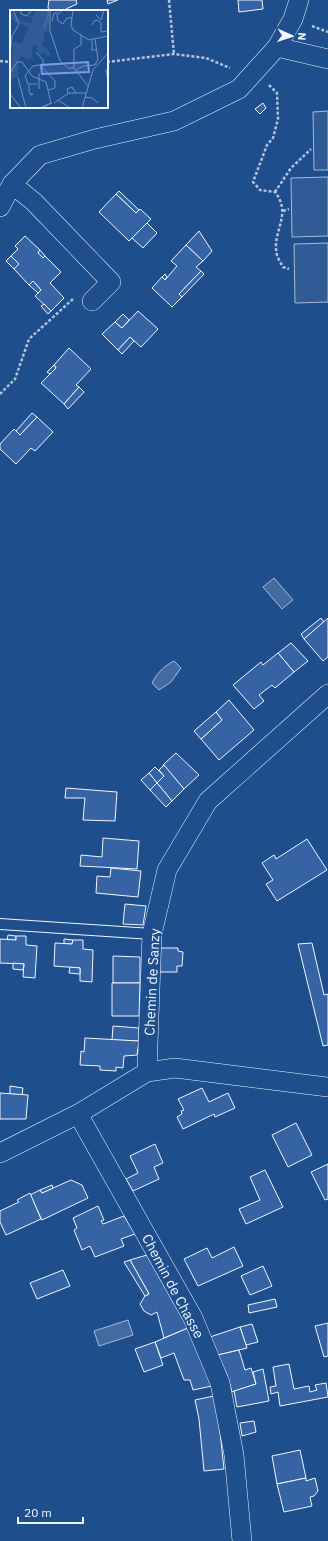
<svg xmlns="http://www.w3.org/2000/svg" width="328" height="1541" font-family="'IBM Plex Sans',sans-serif">
	<rect width="100%" height="100%" fill="#1f4e8c"/>
	<g fill="#305b95" stroke="#a8bbd7">
		<polygon points="328,111 328,170 314,170 313,112"/>
		<polygon points="328,177 328,236 292,237 291,178"/>
		<polygon points="328,243 328,302 295,303 294,244"/>
	</g>
	<g fill="#446ba0" stroke="#a8bbd7">
		<polygon points="274,578 293,600 282,609 263,587"/>
		<path d="M174,661L181,668L171,682L159,690L152,683C157,673 164,666 174,661Z"/>
		<polygon points="128,1320 133,1335 99,1346 94,1331"/>
	</g>
	<g fill="#3563a3" stroke="#f2f6ff">
		<polygon points="49,0 76,0 77,4 66,9 66,11 49,11 48,7"/>
		<polygon points="107,0 118,0 108,4"/>
		<polygon points="238,0 262,0 263,9 239,12"/>
		<polygon points="263,103 266,108 260,114 255,109"/>
		<polygon points="119,191 139,210 136,213 116,194"/>
		<polygon points="116,194 136,213 140,209 151,219 129,241 99,212"/>
		<polygon points="147,223 157,233 143,248 132,238"/>
		<polygon points="199,231 212,251 203,261 186,245"/>
		<polygon points="25,236 40,250 38,253 43,258 45,256 61,272 50,283 64,298 51,311 35,296 41,290 33,281 29,285 14,269 19,264 11,256 18,249 15,246"/>
		<polygon points="186,245 203,261 196,267 201,271 179,294 182,297 172,307 152,288 162,277 165,280 177,266 171,261"/>
		<polygon points="40,250 45,256 43,258 38,253"/>
		<polygon points="11,256 19,264 14,269 6,261"/>
		<polygon points="201,271 204,274 182,297 179,294"/>
		<polygon points="165,274 167,277 165,280 162,277"/>
		<polygon points="33,281 41,290 38,293 29,285"/>
		<polygon points="44,304 51,311 48,314 41,306"/>
		<polygon points="138,311 158,329 141,347 130,337 118,350 102,334 115,322 122,328"/>
		<polygon points="123,314 129,320 122,328 115,322"/>
		<polygon points="130,337 134,341 122,354 118,350"/>
		<polygon points="69,348 91,369 76,385 79,387 64,404 41,383 56,368 54,365"/>
		<polygon points="54,365 56,368 50,374 47,372"/>
		<polygon points="79,387 84,392 68,409 64,404"/>
		<polygon points="32,413 37,417 20,435 16,431"/>
		<polygon points="37,417 53,432 35,451 31,448 16,464 0,449 0,444 14,429 20,435"/>
		<polygon points="321,618 324,622 304,639 301,634"/>
		<polygon points="328,618 328,657 323,661 304,639"/>
		<polygon points="291,643 308,661 294,672 278,653"/>
		<polygon points="278,653 294,672 275,688 272,685 259,695 264,701 254,709 233,685 261,662 263,665"/>
		<polygon points="229,700 254,730 219,760 201,739 222,720 216,712"/>
		<polygon points="216,712 222,720 201,739 194,731"/>
		<polygon points="176,753 199,775 184,789 163,765"/>
		<polygon points="164,765 184,789 172,801 157,783 164,776 159,770"/>
		<polygon points="155,767 164,776 157,783 149,773"/>
		<polygon points="149,773 157,783 150,790 141,780"/>
		<polygon points="157,783 172,801 166,807 150,790"/>
		<polygon points="66,788 117,792 115,821 83,820 85,798 65,798"/>
		<polygon points="103,838 139,841 137,869 80,866 81,855 102,857"/>
		<polygon points="307,839 327,870 277,901 266,884 273,880 262,863 274,855 276,859"/>
		<polygon points="111,868 141,871 138,897 96,893 97,876 110,877"/>
		<polygon points="125,904 146,906 143,925 123,924"/>
		<polygon points="8,935 16,936 16,940 7,940"/>
		<polygon points="16,936 26,936 26,945 37,946 35,978 23,977 24,964 0,963 0,939 16,940"/>
		<polygon points="64,939 73,940 72,944 64,944"/>
		<polygon points="73,940 83,940 83,949 93,950 92,982 80,981 80,968 54,966 55,943 72,944"/>
		<polygon points="312,943 324,995 328,994 328,1045 323,1046 298,944"/>
		<polygon points="160,948 178,948 178,951 183,952 182,966 177,966 177,972 159,972"/>
		<polygon points="113,956 140,957 140,983 113,983"/>
		<polygon points="13,963 24,964 23,970 13,969"/>
		<polygon points="70,967 80,968 80,974 69,973"/>
		<polygon points="112,983 140,983 139,1016 112,1016"/>
		<polygon points="113,1026 139,1028 139,1041 112,1040"/>
		<polygon points="85,1038 139,1041 137,1055 124,1056 123,1068 116,1067 116,1071 100,1070 100,1066 80,1065 81,1051 84,1052"/>
		<polygon points="10,1086 23,1088 22,1095 10,1094"/>
		<polygon points="202,1088 209,1102 228,1093 235,1108 215,1117 214,1114 183,1129 177,1117 182,1114 181,1111 184,1110 178,1099"/>
		<polygon points="0,1093 28,1095 26,1119 0,1119"/>
		<polygon points="296,1123 312,1155 288,1167 272,1135"/>
		<polygon points="155,1144 163,1163 154,1167 159,1179 133,1191 126,1179 138,1173 130,1156"/>
		<polygon points="328,1164 328,1199 325,1200 311,1172"/>
		<polygon points="265,1170 283,1207 246,1224 239,1209 260,1200 250,1177"/>
		<polygon points="71,1180 82,1185 88,1198 42,1220 30,1195 40,1190 42,1193"/>
		<polygon points="52,1185 53,1188 42,1193 40,1190"/>
		<polygon points="30,1193 41,1219 6,1235 0,1222 0,1211 19,1202 17,1200"/>
		<polygon points="98,1206 104,1220 101,1221 103,1224 124,1216 135,1234 121,1239 124,1246 95,1257 90,1246 82,1250 74,1230 77,1228 73,1218"/>
		<polygon points="234,1247 243,1266 198,1286 184,1259 207,1248 212,1258"/>
		<polygon points="147,1255 188,1328 164,1338 157,1312 151,1315 144,1311 140,1304 145,1296 149,1294 130,1260"/>
		<polygon points="130,1260 149,1294 145,1296 124,1262"/>
		<polygon points="263,1266 272,1286 250,1295 241,1276"/>
		<polygon points="63,1270 70,1286 37,1299 30,1283"/>
		<polygon points="275,1299 277,1307 249,1313 248,1305"/>
		<polygon points="328,1323 328,1356 324,1357 315,1326"/>
		<polygon points="252,1324 258,1342 246,1345 240,1327"/>
		<polygon points="240,1327 247,1348 218,1355 210,1337"/>
		<polygon points="188,1328 212,1386 193,1390 190,1380 184,1380 174,1353 161,1358 155,1342"/>
		<polygon points="155,1342 163,1365 144,1372 135,1349"/>
		<polygon points="239,1350 245,1370 251,1368 256,1384 232,1392 227,1375 218,1355"/>
		<polygon points="289,1364 294,1389 309,1386 310,1392 317,1390 315,1385 326,1383 328,1397 280,1406 278,1392 271,1394 270,1387 276,1386 273,1367"/>
		<polygon points="263,1369 269,1401 237,1407 234,1391 256,1384 253,1372"/>
		<polygon points="214,1396 218,1413 224,1469 204,1471 199,1419 195,1400"/>
		<polygon points="254,1421 256,1432 242,1436 240,1423"/>
		<polygon points="300,1450 306,1478 277,1484 272,1456"/>
		<polygon points="306,1478 306,1481 315,1478 318,1491 314,1496 310,1497 312,1506 284,1512 277,1484"/>
	</g>
	<g fill="none" stroke-linecap="round" stroke-linejoin="round">
		<defs>
			<polyline id="service" points="0,924 152,934"/>
			<g id="minor">
				<polyline points="277,47 328,59"/>
				<polyline points="12,184 34,202 111,282 92,301"/>
				<polyline points="0,207 12,184 40,155 95,139 174,121 239,89 277,47 293,19 299,0"/>
				<polyline points="147,1072 175,1068 328,1087"/>
				<polyline points="78,1114 193,1318 220,1383 234,1455 242,1541"/>
				<polyline points="0,1153 78,1114 147,1072 152,934 167,870 208,801 328,694"/>
			</g>
		</defs>
		<use href="#service" stroke="#f2f6ff" stroke-width="12"/>
		<use href="#minor" stroke="#f2f6ff" stroke-width="20"/>
		<g stroke="#b3c4dc" stroke-width="2.5" stroke-dasharray="3 2" stroke-linecap="butt">
			<polyline points="169,0 174,54"/>
			<polyline points="312,26 328,32"/>
			<polyline points="0,61 11,62"/>
			<polyline points="107,62 174,54 206,58 230,68"/>
			<path d="M269,85L277,93L278,119L273,138L267,145L253,182L260,190L275,192C293,215 271,232 277,255C278,259 281,263 283,267L289,269"/>
			<polyline points="275,192 291,168 311,149"/>
			<polyline points="283,211 289,209"/>
			<polyline points="0,394 15,379 29,339 73,299"/>
		</g>
		<use href="#service" stroke="#1f4e8c" stroke-width="10"/>
		<use href="#minor" stroke="#1f4e8c" stroke-width="19"/>
	</g>
	<g text-anchor="middle" dominant-baseline="central" stroke-width="3" stroke-linejoin="round" paint-order="stroke">
		<g font-size="14" fill="#f2f6ff" stroke="#1f4e8c">
			<text transform="translate(152 982) rotate(-87)">Chemin de Sanzy</text>
			<text transform="translate(173 1286) rotate(62)">Chemin de Chasse</text>
		</g>
	</g>
	<g transform="translate(10 10)">
		<rect width="98" height="98" fill="#1f4e8c"/>
		<path d="M27,0H39V21L33,23L35,30L31,33L42,45L38,46L34,42L30,45L26,35H23L21,47L24,48L19,50L12,47L9,49L8,67L0,70L3,32L12,34L16,22L20,20L13,14L5,12L0,8V2L14,12L21,13L23,9L19,6H24Z" fill="#305b95"/>
		<path fill="none" stroke="#446ba0" stroke-width="2" d="M34,19L39,0"/>
		<path fill="none" stroke="#7391ba" stroke-width="1" d="M11,0V4L17,6L22,0M40,0V21L50,51L58,58H64L78,76M53,0L47,5L48,11L53,14L57,8H62M63,0L61,15L63,20L79,30L98,26M86,5L91,10L94,0M42,11L44,3H48M82,15L84,11L87,10L91,13V22L98,21M85,29L88,49L85,55M82,30V40H86M26,42L33,50V56M0,46L2,26L9,14L3,0M64,58V39L71,35V25M96,59L98,72M66,60L73,56L85,55M0,63L7,52H12L22,66L36,72L41,93L34,97M8,68L16,98M27,74H18L15,66L23,56L30,55L45,71V78L38,80M19,75V81L20,84L21,85L23,84H20M29,79V63M0,84L11,98M58,84L57,79L62,77L66,83M75,87L82,88L88,93M48,90L60,98M44,93L59,83H76M29,98L42,93M72,98L83,60L98,43M80,98H93"/>
		<path fill="#7d9aea" fill-opacity="0.15" stroke="#7d9aea" stroke-width="2" d="M78,52L79,62L32,64L31,55Z"/>
		<rect width="98" height="98" fill="none" stroke="#f2f6ff" stroke-width="2"/>
	</g>
	<g transform="translate(292 36) rotate(93)" stroke="#1f4e8c" stroke-width="3" paint-order="stroke">
	<path d="M0-3L7 15L0 10L-7 15Z" fill="#f2f6ff"/>
	<text y="-6" font-size="11" font-weight="bold" text-anchor="middle" fill="#f2f6ff">N</text>
	</g>
	<path d="M18 1517v6h65v-6" fill="none" stroke="#f2f6ff" stroke-width="2"/>
	<text x="24" y="1517" font-size="12" fill="#f2f6ff" stroke="#1f4e8c" stroke-width="3" paint-order="stroke">20 m</text>
</svg>
